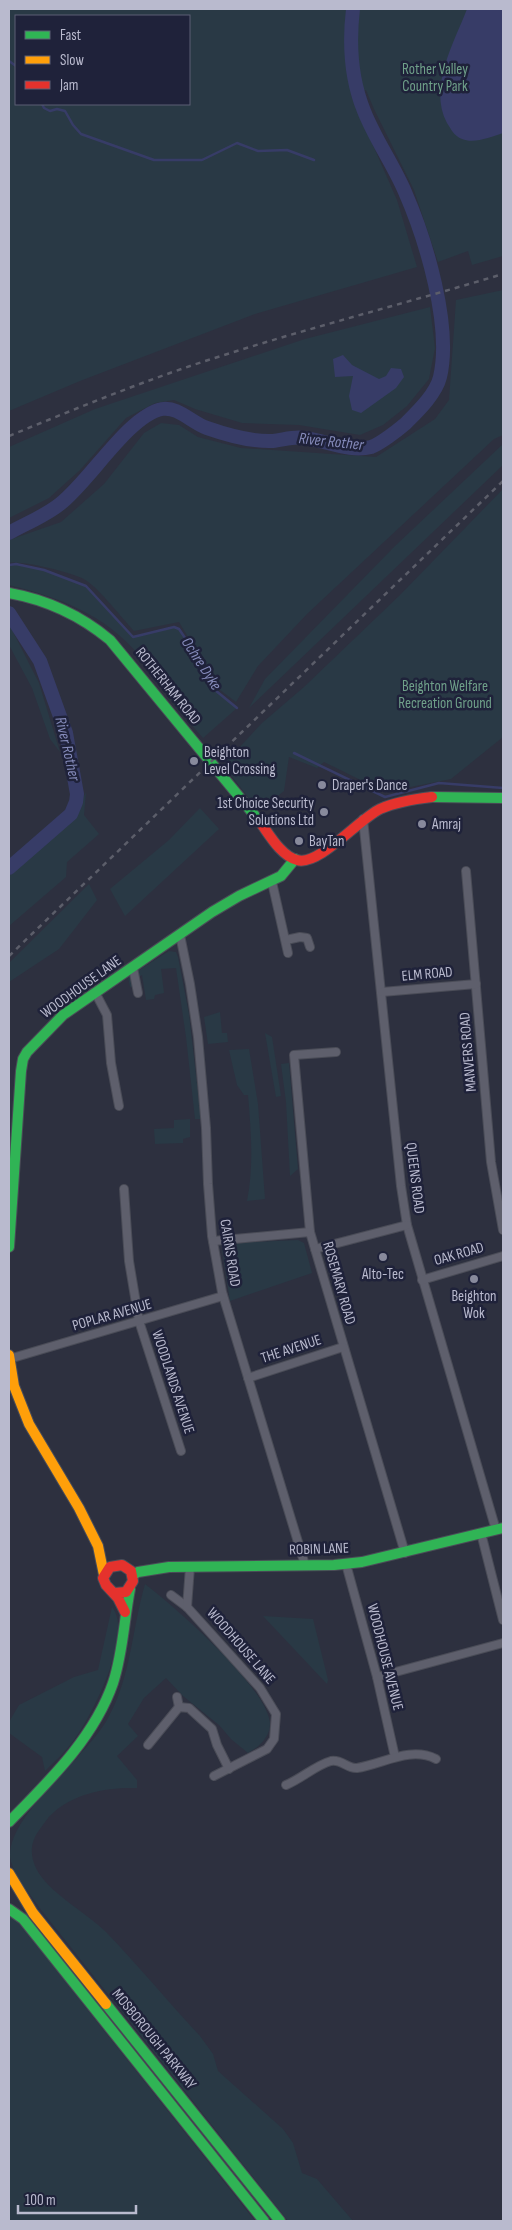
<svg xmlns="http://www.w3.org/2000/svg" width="512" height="2230" font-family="'Sofia Sans Condensed',sans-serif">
	<rect width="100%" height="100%" fill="#2d303f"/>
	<g fill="#293945" fill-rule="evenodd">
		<path d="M9,9H503V256L472,265L468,251L438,262L414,190L374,109L366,90L351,95L397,200L417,267L255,314L80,381L9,411ZM16,16H189V104H16Z"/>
		<path d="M503,290V435L494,439L307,614L258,666L236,702L220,690L179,622L134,631C122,618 100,590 87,581C76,573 21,560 9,563V540L61,522L104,484L144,433L161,423L179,425L198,437L241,448L376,457L435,419L449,400L456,300Z"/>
		<polygon points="430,307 435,348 429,379 407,406 383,425 360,435 299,425 242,423 195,409 174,400 155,403 126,418 80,470 49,498 9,518 9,447 95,409 305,339"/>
		<polygon points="503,444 503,465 249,708 265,679 395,546"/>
		<polygon points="503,489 503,737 451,779 385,792 324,762 317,768 289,757 284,791 259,811 223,765 262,723 304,687 400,595"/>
		<path d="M16,564L44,570L86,586L133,637L174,627L179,629L200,660L215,690L237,708L203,738C193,726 182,715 173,703C162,688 153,671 140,656C104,614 61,598 9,585V565Z"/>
		<polygon points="9,624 39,683 60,752 50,739 32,688 9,645"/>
		<polygon points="86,792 84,815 99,834 67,862 66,877 9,926 9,876 73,819"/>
		<polygon points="200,808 219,829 125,916 110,889 169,840"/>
		<polygon points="89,884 97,900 59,949 9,982 9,963"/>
		<polygon points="169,951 176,952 178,957 189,1014 201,1119 195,1119 186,1037 176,968 161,969 164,993 155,995 154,999 146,1000 142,975 137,978 139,985 130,987 128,977"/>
		<polygon points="220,1012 222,1033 227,1033 228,1042 208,1044 204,1017"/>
		<polygon points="265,1033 272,1037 281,1096 276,1097"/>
		<path d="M249,1049L258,1104L265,1199L247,1201C254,1166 251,1131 248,1095H244L237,1085L229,1050Z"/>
		<polygon points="289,1063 298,1169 290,1176 286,1102 281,1064"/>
		<polygon points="190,1119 190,1137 183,1139 183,1143 155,1144 154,1129 174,1128 174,1120"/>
		<polygon points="298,1240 304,1243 312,1273 230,1301 222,1250 225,1245 229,1243"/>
		<path d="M145,1584C173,1605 269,1689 270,1724C270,1737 259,1747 248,1753L231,1739L219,1725L183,1696L166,1678L144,1698L128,1724L138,1736L117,1756L137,1780V1788C109,1787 73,1793 52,1814C47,1818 44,1824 40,1829C31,1841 29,1853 36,1868C47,1892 86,1912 106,1932C138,1965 168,2002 200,2036L213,2054L218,2071L283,2129L293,2143L302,2173L317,2179L353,2221H288L42,1911C33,1898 10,1871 10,1855C10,1813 87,1757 108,1718C131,1677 132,1629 145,1584Z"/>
		<path d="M112,1607C134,1633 92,1716 74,1740C66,1751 55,1761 45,1771L42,1757L9,1733V1722L19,1705L74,1677L98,1670Z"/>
		<polygon points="263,1616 313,1619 328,1680 327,1684"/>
		<polygon points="9,1916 18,1922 255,2221 9,2221"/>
	</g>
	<g fill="#373c67">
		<path d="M467,9H503V133C491,137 474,144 462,139C454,136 451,129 447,123C428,87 454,43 467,9Z"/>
		<polygon points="343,355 352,365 379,379 386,376 391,368 401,369 404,377 396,388 361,413 352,410 349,396 353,376 335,377 333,359"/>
	</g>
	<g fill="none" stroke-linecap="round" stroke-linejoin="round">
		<g stroke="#373c67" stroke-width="2.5">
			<polyline points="9,61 16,66"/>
			<polyline points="42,104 44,108 50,111 57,109 65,111 73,125 81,134 154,160 202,160 237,143 258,151 287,150 314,160"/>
			<polyline points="9,565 16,564 44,570 86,586 133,637 174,627 179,629 200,660 215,690 237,708"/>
			<polyline points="294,753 385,797 439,783 503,788"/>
		</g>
		<g stroke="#373c67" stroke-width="14">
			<path d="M9,533C25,524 45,516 60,504C90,481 128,416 162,409C178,406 192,423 207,428C227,435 251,442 273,441C283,440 294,436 304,438C325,440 350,453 371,447C380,444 398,430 405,424C417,412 436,394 440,377C452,326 426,240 405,192C393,164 375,139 364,111C351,79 349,43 353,9"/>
			<polyline points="9,613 40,661 66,733 77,794 76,802 71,814 9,868"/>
		</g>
		<defs>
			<g id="street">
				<polyline points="363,819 401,1186 407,1225 496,1530"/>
				<polyline points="466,871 491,1162 503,1230"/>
				<polyline points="272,882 288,953"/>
				<polyline points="180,935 190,984 198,1037 206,1128 208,1184 212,1236 222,1292 305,1565"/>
				<polyline points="286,940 300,937 307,938 310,947"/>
				<polyline points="133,968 138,993"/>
				<polyline points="382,992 476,984"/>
				<polyline points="96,994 107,1015 111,1063 119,1106"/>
				<polyline points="336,1052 294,1055 310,1232 405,1553"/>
				<polyline points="124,1189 129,1261 139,1321 181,1451"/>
				<polyline points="213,1241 310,1232"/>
				<polyline points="315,1249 407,1225"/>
				<polyline points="422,1280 503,1256"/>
				<polyline points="9,1359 223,1296"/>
				<polyline points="248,1378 343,1347"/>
				<polyline points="481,1533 503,1620"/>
				<polyline points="346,1564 377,1677 395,1757"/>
				<polyline points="171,1595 187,1607 260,1688 276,1714 274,1739 267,1749 214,1776"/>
				<polyline points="187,1607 190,1567"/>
				<polyline points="377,1677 503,1643"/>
				<polyline points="177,1697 179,1707"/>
				<polyline points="148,1745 179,1707 189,1708 212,1729 217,1745 229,1769"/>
				<path d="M286,1785C301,1779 316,1765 331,1761C342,1759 347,1769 357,1768C383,1764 410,1746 436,1759"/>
			</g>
			<g id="fast">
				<path d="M9,593C48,600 80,615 110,640L260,822"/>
				<polyline points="432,797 503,798"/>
				<polyline points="9,1247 21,1071 23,1059 27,1052 63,1015 212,912 239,896 281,876 295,859"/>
				<polyline points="133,1575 138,1572 169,1567 334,1565 362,1562 503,1528"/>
				<path d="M9,1822C49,1781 94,1738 113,1683C123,1653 124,1620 130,1589"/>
				<polyline points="9,1909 23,1919 264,2221"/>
				<polyline points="106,2004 280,2221"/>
			</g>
			<g id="slow">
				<polyline points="9,1355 14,1386 29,1424 79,1508 98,1546 104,1575"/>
				<polyline points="9,1873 33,1913 106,2004"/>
			</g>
			<g id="jam">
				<path d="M260,822C269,834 281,856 297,860C318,867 359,819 380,809C396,802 414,799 432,797"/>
				<polyline points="115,1593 126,1592 133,1581 131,1571 122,1565 110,1567 103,1578 106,1585 118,1598 125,1612"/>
			</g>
		</defs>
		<use href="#street" stroke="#4a4c57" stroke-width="10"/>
		<use href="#fast" stroke="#4a4c57" stroke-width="12"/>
		<use href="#slow" stroke="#4a4c57" stroke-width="12"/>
		<use href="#jam" stroke="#4a4c57" stroke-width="12"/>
		<use href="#street" stroke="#5e5f6c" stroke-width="8"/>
		<use href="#fast" stroke="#30b455" stroke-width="10"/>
		<use href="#slow" stroke="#ff9f0a" stroke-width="10"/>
		<use href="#jam" stroke="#e5322d" stroke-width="10"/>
		<g stroke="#5c5e6a" stroke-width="2.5" stroke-dasharray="5 5" stroke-linecap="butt">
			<path d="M9,436C70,411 131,386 193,365C296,331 400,305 503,274"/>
			<polyline points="9,956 503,481"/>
		</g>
	</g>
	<g fill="#888a9c" stroke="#1f223a" stroke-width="2">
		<circle cx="194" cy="761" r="5"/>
		<circle cx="322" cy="785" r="5"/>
		<circle cx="324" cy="812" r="5"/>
		<circle cx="422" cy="824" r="5"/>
		<circle cx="299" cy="841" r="5"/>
		<circle cx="383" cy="1257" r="5"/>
		<circle cx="474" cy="1279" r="5"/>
	</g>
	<g text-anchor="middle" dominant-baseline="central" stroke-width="5" stroke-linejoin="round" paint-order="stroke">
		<g font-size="15" fill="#6fa089" stroke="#1f223a">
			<text x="435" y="69">Rother Valley<tspan x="435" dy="17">Country Park</tspan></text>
			<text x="445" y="686">Beighton Welfare<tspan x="445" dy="17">Recreation Ground</tspan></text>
		</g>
		<g font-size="15" fill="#b9bace" stroke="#1f223a">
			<text transform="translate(168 686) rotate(51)">ROTHERHAM ROAD</text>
			<text transform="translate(427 974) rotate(-5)">ELM ROAD</text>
			<text transform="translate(81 987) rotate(-36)">WOODHOUSE LANE</text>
			<text transform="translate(468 1052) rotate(-95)">MANVERS ROAD</text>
			<text transform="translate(415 1178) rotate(83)">QUEENS ROAD</text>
			<text transform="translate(230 1253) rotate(81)">CAIRNS ROAD</text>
			<text transform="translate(459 1254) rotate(-16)">OAK ROAD</text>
			<text transform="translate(339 1283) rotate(74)">ROSEMARY ROAD</text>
			<text transform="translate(112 1315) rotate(-16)">POPLAR AVENUE</text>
			<text transform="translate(291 1349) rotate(-18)">THE AVENUE</text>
			<text transform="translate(173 1382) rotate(72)">WOODLANDS AVENUE</text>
			<text transform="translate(319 1549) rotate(-2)">ROBIN LANE</text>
			<text transform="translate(241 1646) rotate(49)">WOODHOUSE LANE</text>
			<text transform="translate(385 1657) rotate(76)">WOODHOUSE AVENUE</text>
			<text transform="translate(154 2039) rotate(51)">MOSBOROUGH PARKWAY</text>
		</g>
		<g font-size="15" fill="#b9bace" stroke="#1f223a" text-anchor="start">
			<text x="204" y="752">Beighton<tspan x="204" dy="17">Level Crossing</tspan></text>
			<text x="332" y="785">Draper's Dance</text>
			<text x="314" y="803" text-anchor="end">1st Choice Security<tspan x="314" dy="17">Solutions Ltd</tspan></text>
			<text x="432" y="824">Amraj</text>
			<text x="309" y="841">BayTan</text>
			<text x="383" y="1274" text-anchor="middle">Alto-Tec</text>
			<text x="474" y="1296" text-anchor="middle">Beighton<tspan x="474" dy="17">Wok</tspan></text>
		</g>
		<g font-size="16" font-style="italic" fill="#858bba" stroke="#1f223a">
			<text transform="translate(331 442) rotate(6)">River Rother</text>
			<text transform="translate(201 664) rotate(57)">Ochre Dyke</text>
			<text transform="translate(67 749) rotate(77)">River Rother</text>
		</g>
	</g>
	<rect width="512" height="2230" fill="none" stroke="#b9bace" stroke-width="20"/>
	<rect x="15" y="15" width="175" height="90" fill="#1f223a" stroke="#5d5f75"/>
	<rect x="25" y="31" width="25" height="8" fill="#30b455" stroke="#5d5f75"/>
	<text x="60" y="40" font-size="15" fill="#b9bace">Fast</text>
	<rect x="25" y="56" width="25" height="8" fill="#ff9f0a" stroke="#5d5f75"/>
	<text x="60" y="65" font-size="15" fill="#b9bace">Slow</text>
	<rect x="25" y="81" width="25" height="8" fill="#e5322d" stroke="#5d5f75"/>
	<text x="60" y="90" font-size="15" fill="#b9bace">Jam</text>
	<path d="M18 2205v8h118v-8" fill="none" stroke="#b9bace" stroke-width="2.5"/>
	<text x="25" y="2205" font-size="15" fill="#b9bace" stroke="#1f223a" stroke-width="4" paint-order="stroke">100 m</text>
</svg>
